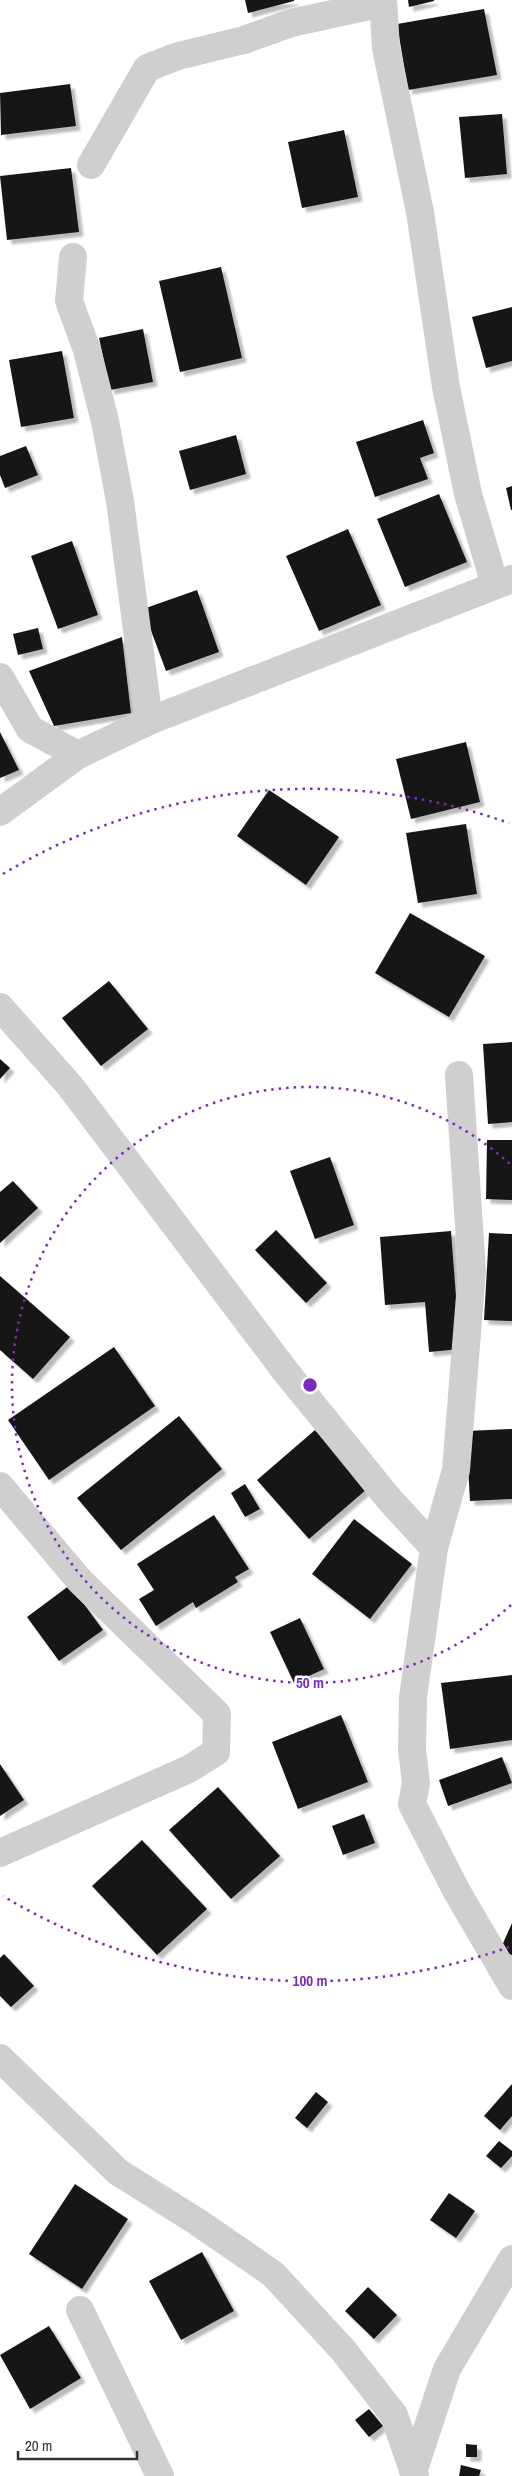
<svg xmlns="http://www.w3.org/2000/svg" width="512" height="2476" font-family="'Archivo Narrow',sans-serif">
	<defs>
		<filter id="shadow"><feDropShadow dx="4.5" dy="4.5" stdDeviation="1" flood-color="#0004"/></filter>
	</defs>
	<rect width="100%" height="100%" fill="#fff"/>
	<g fill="#191919" filter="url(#shadow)">
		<polygon points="245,0 294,0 294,1 248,13"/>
		<polygon points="408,0 434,0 434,1 409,7"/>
		<polygon points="484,9 497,75 408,90 397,24"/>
		<polygon points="70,84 76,126 1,135 0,93"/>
		<polygon points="502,114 507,174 465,178 459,117"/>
		<polygon points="344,130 358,197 302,208 288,142"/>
		<polygon points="71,168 79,232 7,240 0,176"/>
		<polygon points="221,267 242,358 180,372 159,281"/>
		<polygon points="512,307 512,361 486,368 472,317"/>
		<polygon points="143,329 153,382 110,390 99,338"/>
		<polygon points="62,351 74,418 21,427 9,360"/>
		<polygon points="423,420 434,453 420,458 428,479 375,497 356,442"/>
		<polygon points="236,435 246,474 190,490 179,451"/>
		<polygon points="26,446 38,475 5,488 0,475 0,456"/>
		<polygon points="512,486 512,510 511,510 506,488"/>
		<polygon points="439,494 467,562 405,587 377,519"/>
		<polygon points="348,529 381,605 319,631 286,556"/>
		<polygon points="72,541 98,615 58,629 31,556"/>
		<polygon points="197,590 219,652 166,671 143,609"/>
		<polygon points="38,628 43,649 18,655 13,634"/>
		<polygon points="122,637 131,713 54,726 29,671"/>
		<polygon points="0,732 19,770 0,778"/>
		<polygon points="466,742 480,802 411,819 396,759"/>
		<polygon points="269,790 339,837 306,885 237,836"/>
		<polygon points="466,824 477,894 418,903 406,833"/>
		<polygon points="410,913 485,956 449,1017 375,973"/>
		<polygon points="109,981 148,1029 101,1066 62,1018"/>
		<polygon points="512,1042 512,1122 488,1124 483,1044"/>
		<polygon points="0,1059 10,1068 0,1079"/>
		<polygon points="487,1140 512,1140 512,1200 486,1199"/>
		<polygon points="330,1157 354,1225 315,1239 290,1171"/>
		<polygon points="13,1181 38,1208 0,1243 0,1192"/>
		<polygon points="276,1230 327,1283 306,1303 255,1250"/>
		<polygon points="451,1231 460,1349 429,1352 425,1302 385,1305 380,1237"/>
		<polygon points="489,1233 512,1234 512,1321 484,1320"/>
		<polygon points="0,1276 70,1337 33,1379 0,1350"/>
		<polygon points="114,1347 155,1406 49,1480 8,1420"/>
		<polygon points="179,1416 222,1469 121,1550 77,1498"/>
		<polygon points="512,1429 512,1499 470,1501 466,1431"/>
		<polygon points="315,1430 367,1489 309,1539 257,1480"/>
		<polygon points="245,1484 260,1509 245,1517 231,1493"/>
		<polygon points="214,1515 249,1569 235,1577 238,1582 196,1608 193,1602 156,1626 139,1599 154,1590 137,1564"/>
		<polygon points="354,1519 412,1564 370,1619 312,1574"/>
		<polygon points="70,1585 103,1630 59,1661 27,1617"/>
		<polygon points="300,1618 324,1669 294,1683 270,1632"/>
		<polygon points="512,1675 512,1740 450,1749 441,1683"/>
		<polygon points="341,1715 368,1782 298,1809 272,1742"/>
		<polygon points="502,1757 512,1783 448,1806 439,1780"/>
		<polygon points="0,1764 24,1800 0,1816"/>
		<polygon points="218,1787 280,1856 231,1899 169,1830"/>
		<polygon points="364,1814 375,1843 343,1855 332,1826"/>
		<polygon points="142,1840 207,1909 157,1955 92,1886"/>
		<polygon points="512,1923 512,1955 500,1950"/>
		<polygon points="4,1954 34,1986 11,2007 0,1996 0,1958"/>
		<polygon points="512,2084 512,2116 500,2130 484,2116"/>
		<polygon points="316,2092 328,2102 307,2128 295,2118"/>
		<polygon points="499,2141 512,2151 512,2156 501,2168 486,2156"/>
		<polygon points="75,2184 128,2219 82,2289 29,2254"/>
		<polygon points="449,2193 475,2211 456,2238 430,2220"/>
		<polygon points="202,2252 234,2311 181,2340 149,2281"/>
		<polygon points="368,2287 397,2315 374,2339 345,2311"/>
		<polygon points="49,2326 81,2378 30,2409 0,2355"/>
		<polygon points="369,2409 383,2426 369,2437 355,2420"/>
		<polygon points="466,2444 477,2445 477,2457 466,2457"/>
		<polygon points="461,2465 481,2470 479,2476 459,2476"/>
	</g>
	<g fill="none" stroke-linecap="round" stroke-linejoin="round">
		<g stroke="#cfcfcf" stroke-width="28">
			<polyline points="383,0 386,48 420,212 446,387 468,494 495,585"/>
			<polyline points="91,165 147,68 178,56 244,40 291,23 383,3"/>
			<polyline points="73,257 69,301 87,350 105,421 120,501 149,721"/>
			<polyline points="0,677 30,729 78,755"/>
			<polyline points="0,812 78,755 149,721 512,579"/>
			<polyline points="0,1007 70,1086 286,1372 389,1499 434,1548 413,1697 412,1750 416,1783 412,1804 456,1890 512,1986"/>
			<polyline points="0,1486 80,1581 217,1714 216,1752 189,1769 0,1853"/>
			<polyline points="434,1548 456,1470 472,1271 459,1075"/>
			<polyline points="0,2058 118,2172 196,2221 273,2274 343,2350 394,2415 415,2476"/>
			<polyline points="80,2310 160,2476"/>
			<polyline points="414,2469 447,2369 512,2259"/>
		</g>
	</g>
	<g fill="none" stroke="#7b2cbf" stroke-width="2.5" stroke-dasharray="2.5 5">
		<path d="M511 1605A298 298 0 1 1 511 1165"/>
		<path d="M509 1947A596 596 0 0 1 3 1896M3 874A596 596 0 0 1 509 823"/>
	</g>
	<circle cx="310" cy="1385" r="8" fill="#7b2cbf" stroke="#fff" stroke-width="2.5"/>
	<g font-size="15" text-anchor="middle" font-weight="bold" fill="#7b2cbf" stroke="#fff" stroke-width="5" stroke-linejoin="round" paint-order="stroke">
		<text x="310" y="1688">50 m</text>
		<text x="310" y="1986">100 m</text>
	</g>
	<path d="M18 2451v8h119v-8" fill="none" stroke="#323232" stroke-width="2.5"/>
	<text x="25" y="2451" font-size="15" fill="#323232" stroke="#ffffff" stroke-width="4" paint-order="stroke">20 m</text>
</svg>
